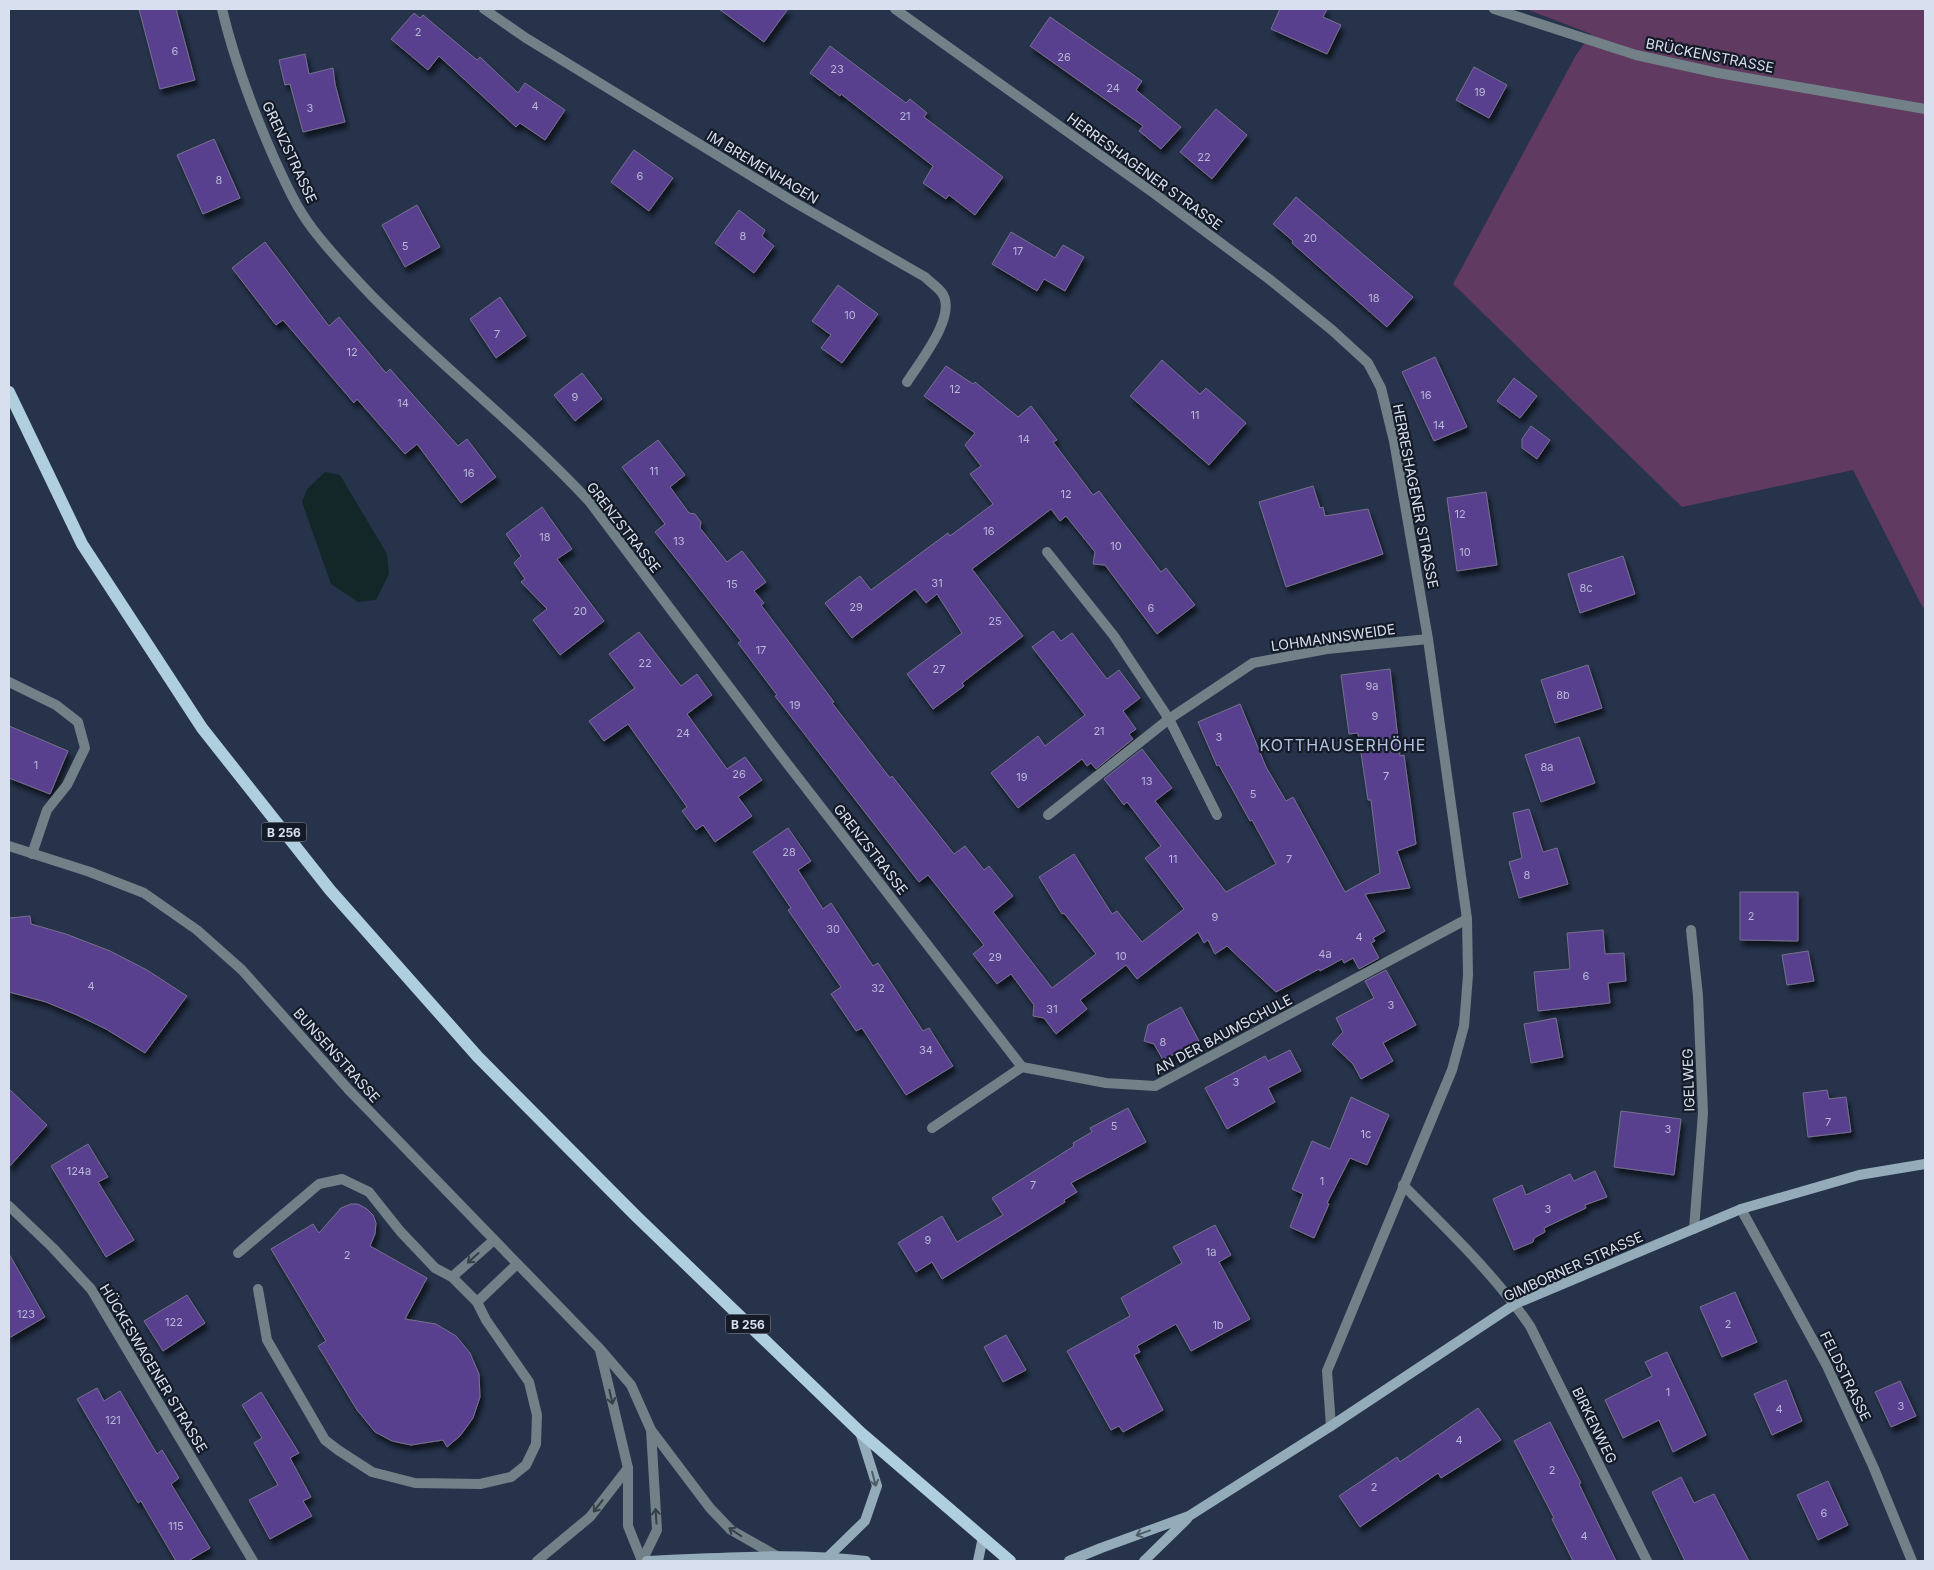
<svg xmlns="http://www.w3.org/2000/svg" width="1934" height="1570" font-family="Inter,sans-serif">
	<defs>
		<filter id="shadow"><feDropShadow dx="3" dy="5.5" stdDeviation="2.5" flood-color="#0009"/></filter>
	</defs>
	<rect width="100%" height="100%" fill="#26334b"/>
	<polygon fill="#603a60" points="1526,9 1925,9 1925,606 1923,608 1853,470 1682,507 1453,284 1576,55 1591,34"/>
	<polygon fill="#142728" points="325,472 340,475 387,554 389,574 376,600 358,602 331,584 302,502 307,489"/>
	<g fill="#59418f" stroke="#77708e" filter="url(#shadow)">
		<polygon points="139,9 176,9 195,80 160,89"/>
		<polygon points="719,9 788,9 764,42"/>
		<polygon points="1280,9 1327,9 1323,17 1341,25 1327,54 1271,29"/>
		<polygon points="414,13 420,18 423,15 477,60 480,57 518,93 525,83 565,110 545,140 520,123 516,127 439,56 428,70 391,39"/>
		<polygon points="1050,17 1142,81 1136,90 1181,127 1161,149 1139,131 1143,126 1030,46"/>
		<polygon points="830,46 906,103 910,99 927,113 924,117 1003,177 975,215 949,195 946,199 923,183 933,166 841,94 840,96 810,73"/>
		<polygon points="305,54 309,74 333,68 335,84 345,122 303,132 290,84 285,85 279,60"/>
		<polygon points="1474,67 1507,85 1489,118 1456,100"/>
		<polygon points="1216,109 1247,135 1212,179 1180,152"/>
		<polygon points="214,139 240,198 203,214 177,155"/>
		<polygon points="634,150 673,178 649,211 611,182"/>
		<polygon points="1296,197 1413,297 1387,327 1292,243 1293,241 1273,224"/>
		<polygon points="417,205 440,247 405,267 382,225"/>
		<polygon points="739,210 765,230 762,236 774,246 754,273 715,243"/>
		<polygon points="1011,232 1055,258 1063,245 1084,257 1065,291 1044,279 1037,291 992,264"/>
		<polygon points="265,242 329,326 339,317 386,373 390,369 458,446 467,439 496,477 461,503 417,444 405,454 357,399 354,403 283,320 276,325 232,268"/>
		<polygon points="838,285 878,314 842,363 821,348 831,335 812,321"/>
		<polygon points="500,297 526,336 496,358 470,319"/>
		<polygon points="1435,357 1467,427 1434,441 1402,372"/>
		<polygon points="1162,360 1200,394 1206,388 1246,423 1209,465 1130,396"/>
		<polygon points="946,366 973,384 975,382 1018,417 1031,406 1057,440 1053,442 1093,495 1099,491 1161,572 1166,568 1195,605 1157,634 1105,565 1093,564 1095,552 1066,516 1060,521 1051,509 972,569 1023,636 962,683 964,686 933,709 907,674 962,633 937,594 926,603 915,589 852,638 825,603 860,576 871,590 948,533 950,536 993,504 970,474 981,466 965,445 975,433 924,396"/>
		<polygon points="582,373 602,399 575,421 554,395"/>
		<polygon points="1514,378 1537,396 1520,418 1497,401"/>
		<polygon points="1531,426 1550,440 1537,459 1522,448 1522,439"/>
		<polygon points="658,440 685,475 670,487 689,513 695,514 701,522 700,528 727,562 742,551 766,582 754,591 764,603 761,605 834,702 832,703 890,778 892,776 954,854 965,846 984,870 989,866 1013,896 993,912 1052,988 1096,954 1064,913 1062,914 1039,877 1074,854 1112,914 1117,911 1142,942 1184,909 1145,858 1161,846 1127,802 1124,805 1104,779 1142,749 1172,788 1155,801 1226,892 1276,864 1252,820 1250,821 1219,765 1217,766 1198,722 1240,704 1266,767 1286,801 1293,797 1345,892 1380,873 1371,800 1368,800 1358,733 1349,734 1341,675 1390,669 1400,756 1404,755 1416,844 1397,851 1410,888 1365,894 1385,931 1373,938 1375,941 1371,943 1379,958 1359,969 1353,958 1344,963 1342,959 1320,971 1319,969 1276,992 1227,946 1215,954 1208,940 1204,943 1198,932 1137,979 1126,965 1080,1000 1087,1009 1056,1034 1044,1018 1033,1016 1034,1005 1011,974 997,984 973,954 984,945 928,875 919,882 775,696 777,695 738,643 741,641 655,532 665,524 622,467"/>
		<polygon points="1313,486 1320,508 1323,507 1325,516 1368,509 1383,554 1286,587 1259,502"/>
		<polygon points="1486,492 1497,565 1457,571 1447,498"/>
		<polygon points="542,507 572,549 557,559 604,621 560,655 533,620 547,609 521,582 525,579 514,563 521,556 506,534"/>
		<polygon points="1623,556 1635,594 1580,613 1568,574"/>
		<polygon points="1053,631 1061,641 1072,633 1107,679 1119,670 1140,698 1123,711 1136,729 1129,734 1133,739 1096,769 1091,763 1087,766 1082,759 1018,808 991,773 1038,736 1045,746 1085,715 1032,647"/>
		<polygon points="639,632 681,686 697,674 712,695 687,714 727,769 745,757 762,780 738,797 752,816 715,842 703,825 696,830 682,811 687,807 628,724 604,741 589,721 635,688 609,654"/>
		<polygon points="1588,665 1602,708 1555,723 1541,680"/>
		<polygon points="9,726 68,751 50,794 9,778"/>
		<polygon points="1579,737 1595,783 1541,802 1525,755"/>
		<polygon points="1529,809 1543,852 1557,848 1568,884 1519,898 1509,862 1522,858 1513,813"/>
		<polygon points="788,828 811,861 798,870 823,909 831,903 873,966 878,963 923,1031 929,1028 953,1066 906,1095 862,1028 856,1031 831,994 841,987 788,910 791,908 753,852"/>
		<polygon points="1740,892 1798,892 1798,941 1740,940"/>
		<polygon points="30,916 31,924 66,934 110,951 147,970 187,996 145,1053 106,1029 77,1015 46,1002 9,992 9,918"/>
		<polygon points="1603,930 1605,954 1624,953 1626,981 1608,983 1610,1003 1538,1011 1534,972 1570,969 1567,933"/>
		<polygon points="1808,951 1814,981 1787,985 1782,955"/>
		<polygon points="1386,970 1416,1025 1383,1043 1393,1061 1361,1079 1353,1064 1332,1044 1343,1032 1336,1018 1374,998 1365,981"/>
		<polygon points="1181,1007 1199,1041 1163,1060 1154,1044 1144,1041 1148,1025"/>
		<polygon points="1556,1018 1563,1057 1531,1063 1524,1024"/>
		<polygon points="1290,1050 1301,1071 1268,1088 1275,1102 1227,1129 1205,1088 1265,1056 1268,1061"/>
		<polygon points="9,1089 47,1125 9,1167"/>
		<polygon points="1827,1090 1829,1099 1846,1097 1851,1132 1808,1137 1803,1093"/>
		<polygon points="1351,1097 1389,1115 1367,1165 1350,1158 1327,1203 1329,1204 1314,1238 1290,1227 1303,1194 1292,1189 1312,1141 1330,1149"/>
		<polygon points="1128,1108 1146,1142 1071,1183 1077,1192 1064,1200 1065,1202 942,1279 932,1262 916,1272 898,1243 942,1216 957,1242 1003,1215 992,1198 1074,1146 1073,1143 1092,1132 1090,1128"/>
		<polygon points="1621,1111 1681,1119 1674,1175 1614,1167"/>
		<polygon points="88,1144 108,1177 98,1182 134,1240 106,1257 51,1166"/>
		<polygon points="1595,1171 1607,1197 1585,1205 1586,1208 1544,1228 1545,1232 1534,1238 1533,1242 1514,1250 1493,1199 1522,1185 1526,1195 1570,1174 1574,1181"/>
		<polygon points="351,1204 358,1204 367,1209 373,1215 376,1223 375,1234 370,1246 427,1278 405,1319 436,1324 456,1336 470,1353 479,1374 480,1397 473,1418 460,1436 447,1447 443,1440 411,1445 392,1441 375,1432 357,1410 318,1346 326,1341 271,1249 313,1224 319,1233 341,1208"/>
		<polygon points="1215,1225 1231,1255 1219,1262 1250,1319 1191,1351 1176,1324 1137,1346 1140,1352 1134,1355 1163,1410 1123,1432 1119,1426 1111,1430 1067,1351 1130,1316 1121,1298 1182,1263 1173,1247"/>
		<polygon points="9,1254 45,1317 9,1338"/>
		<polygon points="1735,1292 1757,1342 1722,1357 1700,1307"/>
		<polygon points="187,1295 205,1323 163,1351 144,1321"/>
		<polygon points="1006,1335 1026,1370 1003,1382 984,1347"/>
		<polygon points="1667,1352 1706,1435 1673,1452 1659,1420 1623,1438 1605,1400 1652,1376 1645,1362"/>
		<polygon points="1786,1380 1802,1421 1772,1435 1754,1394"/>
		<polygon points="1900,1381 1916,1416 1891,1427 1875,1392"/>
		<polygon points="97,1388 104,1401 120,1391 157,1454 162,1450 179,1478 171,1484 210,1548 188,1561 176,1561 141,1501 138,1503 77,1399"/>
		<polygon points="261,1392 299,1453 290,1458 311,1497 303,1501 312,1516 270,1539 249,1500 278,1485 254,1443 262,1438 242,1405"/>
		<polygon points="1478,1408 1501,1440 1441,1478 1438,1473 1360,1527 1339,1496 1397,1457 1400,1462"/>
		<polygon points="1550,1422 1581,1483 1579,1484 1616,1561 1573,1561 1552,1519 1554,1518 1514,1441"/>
		<polygon points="1681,1477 1694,1503 1714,1494 1749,1561 1685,1561 1652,1492"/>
		<polygon points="1828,1481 1848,1525 1818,1540 1797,1495"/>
	</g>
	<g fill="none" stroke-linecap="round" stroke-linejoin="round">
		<g stroke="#728088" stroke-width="10">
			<polyline points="9,682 56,705 78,722 85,748 67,785 47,810 32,854"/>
			<polyline points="238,1253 319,1184 342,1179 369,1192 400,1231 435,1268 452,1277 477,1302 486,1320 529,1382 537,1415 536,1444 526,1465 511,1477 480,1484 415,1483 372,1472 338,1450 325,1440 267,1340 258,1289"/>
			<polyline points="452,1277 494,1240"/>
			<polyline points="477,1302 517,1264"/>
		</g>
		<g stroke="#728088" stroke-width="10">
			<path d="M222,9C234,60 253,110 274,158C285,182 296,207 312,228C330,252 351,274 372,296C442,367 521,428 589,501L779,753L1022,1067"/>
			<path d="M484,9L526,38L794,202L925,277C930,282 938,287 942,293C958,315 919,363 907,382"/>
			<polyline points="895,9 1155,194 1269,279 1332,330 1368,363 1381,388 1394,441 1428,639 1467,919 1468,975 1464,1026 1452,1070 1327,1371 1331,1426"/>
			<polyline points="1494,9 1636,55 1718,73 1925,109"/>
			<polyline points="1047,552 1114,636 1169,719 1217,815"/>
			<polyline points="1048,815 1169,719 1253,663 1327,649 1428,639"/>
			<polyline points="9,846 90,872 144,893 197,930 242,970 348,1089 600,1349 631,1385 651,1430 657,1530 642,1561"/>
			<polyline points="1691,930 1698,996 1703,1113 1694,1229"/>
			<polyline points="932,1128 1022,1067 1106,1083 1155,1086 1467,919"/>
			<path d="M1403,1185C1448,1230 1494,1274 1530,1326L1647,1561"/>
			<polyline points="9,1206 53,1248 91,1289 253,1561"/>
			<polyline points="1741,1209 1826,1364 1873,1466 1912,1561"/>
			<polyline points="600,1350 628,1468 628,1526 642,1561"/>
			<polyline points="651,1430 710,1508 731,1530 777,1556"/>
			<polyline points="537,1561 590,1517 628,1468"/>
		</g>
		<g stroke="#94acb9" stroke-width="10">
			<polyline points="829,1556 865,1521 877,1486 860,1432"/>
			<path d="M647,1561C720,1558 793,1552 866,1561"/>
			<polyline points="978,1561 983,1537"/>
			<polyline points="1069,1561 1101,1548 1189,1516 1331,1426 1515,1304 1741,1209 1859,1175 1925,1164"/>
			<polyline points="1144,1561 1187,1519"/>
		</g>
		<polyline stroke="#afcede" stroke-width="12" points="9,392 82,544 202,728 330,890 478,1057 636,1216 860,1432 1010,1561"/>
	</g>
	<defs><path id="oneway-shaft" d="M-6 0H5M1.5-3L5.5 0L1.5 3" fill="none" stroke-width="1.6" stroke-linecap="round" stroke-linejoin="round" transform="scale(1.25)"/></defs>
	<g stroke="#363e48">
		<use href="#oneway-shaft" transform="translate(473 1258) rotate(138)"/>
		<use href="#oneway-shaft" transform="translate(611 1397) rotate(77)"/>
		<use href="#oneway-shaft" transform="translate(598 1506) rotate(128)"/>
		<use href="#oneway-shaft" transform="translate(656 1516) rotate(-94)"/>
		<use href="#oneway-shaft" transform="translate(735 1532) rotate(-146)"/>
	</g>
	<g stroke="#4e5c68">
		<use href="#oneway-shaft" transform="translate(874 1479) rotate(75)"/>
		<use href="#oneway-shaft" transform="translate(1143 1533) rotate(160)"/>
	</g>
	<g text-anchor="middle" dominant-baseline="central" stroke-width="4.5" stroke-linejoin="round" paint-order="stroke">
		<g font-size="11" fill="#b8b8d8">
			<text x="418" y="32">2</text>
			<text x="175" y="51">6</text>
			<text x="1064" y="57">26</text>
			<text x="837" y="69">23</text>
			<text x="1113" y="88">24</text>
			<text x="1480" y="92">19</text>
			<text x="535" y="106">4</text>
			<text x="310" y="108">3</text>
			<text x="905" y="116">21</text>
			<text x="1204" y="157">22</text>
			<text x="640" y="176">6</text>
			<text x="219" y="180">8</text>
			<text x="743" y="236">8</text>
			<text x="1310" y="238">20</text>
			<text x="405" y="246">5</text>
			<text x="1018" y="251">17</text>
			<text x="1374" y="298">18</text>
			<text x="850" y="315">10</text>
			<text x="497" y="334">7</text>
			<text x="352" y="352">12</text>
			<text x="955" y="389">12</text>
			<text x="1426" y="395">16</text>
			<text x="575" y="397">9</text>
			<text x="403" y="403">14</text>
			<text x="1195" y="415">11</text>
			<text x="1439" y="425">14</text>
			<text x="1024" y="439">14</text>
			<text x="654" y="471">11</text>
			<text x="469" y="473">16</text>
			<text x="1066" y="494">12</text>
			<text x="1460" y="514">12</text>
			<text x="989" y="531">16</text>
			<text x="545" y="537">18</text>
			<text x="679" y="541">13</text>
			<text x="1116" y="546">10</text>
			<text x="1465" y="552">10</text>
			<text x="937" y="583">31</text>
			<text x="732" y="584">15</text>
			<text x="1586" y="588">8c</text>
			<text x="856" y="607">29</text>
			<text x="1151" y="608">6</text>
			<text x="580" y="611">20</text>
			<text x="995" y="621">25</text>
			<text x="761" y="650">17</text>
			<text x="645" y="663">22</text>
			<text x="939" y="669">27</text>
			<text x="1372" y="686">9a</text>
			<text x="1563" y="695">8b</text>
			<text x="795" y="705">19</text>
			<text x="1375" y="716">9</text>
			<text x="1099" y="731">21</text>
			<text x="683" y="733">24</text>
			<text x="1219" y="737">3</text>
			<text x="36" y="765">1</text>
			<text x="1547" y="767">8a</text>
			<text x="739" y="774">26</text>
			<text x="1386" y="776">7</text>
			<text x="1022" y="777">19</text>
			<text x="1147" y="781">13</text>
			<text x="1253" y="794">5</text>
			<text x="789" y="852">28</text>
			<text x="1173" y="859">11</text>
			<text x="1289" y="859">7</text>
			<text x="1527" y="875">8</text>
			<text x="1751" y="916">2</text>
			<text x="1215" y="917">9</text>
			<text x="833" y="929">30</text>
			<text x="1359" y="937">4</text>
			<text x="1325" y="954">4a</text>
			<text x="1121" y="956">10</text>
			<text x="995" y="957">29</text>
			<text x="1586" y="976">6</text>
			<text x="91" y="986">4</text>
			<text x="878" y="988">32</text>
			<text x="1391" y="1005">3</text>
			<text x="1052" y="1009">31</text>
			<text x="1163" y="1042">8</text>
			<text x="926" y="1050">34</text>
			<text x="1236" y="1082">3</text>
			<text x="1828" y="1122">7</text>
			<text x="1114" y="1126">5</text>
			<text x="1668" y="1129">3</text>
			<text x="1366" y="1134">1c</text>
			<text x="79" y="1171">124a</text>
			<text x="1322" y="1181">1</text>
			<text x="1033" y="1185">7</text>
			<text x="1548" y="1209">3</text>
			<text x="928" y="1240">9</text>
			<text x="1211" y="1252">1a</text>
			<text x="347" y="1255">2</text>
			<text x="26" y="1314">123</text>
			<text x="174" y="1322">122</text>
			<text x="1728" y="1324">2</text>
			<text x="1218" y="1325">1b</text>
			<text x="1668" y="1392">1</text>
			<text x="1901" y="1406">3</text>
			<text x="1779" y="1409">4</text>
			<text x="113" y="1420">121</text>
			<text x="1459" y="1440">4</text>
			<text x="1552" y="1470">2</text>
			<text x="1374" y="1487">2</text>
			<text x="1824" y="1513">6</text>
			<text x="176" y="1526">115</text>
			<text x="1584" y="1536">4</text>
		</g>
		<g fill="#151b26" stroke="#9ea5b3" stroke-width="1">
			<rect x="261.5" y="822.5" width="45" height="19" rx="4"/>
			<rect x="725.5" y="1314.5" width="45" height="19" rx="4"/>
		</g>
		<g font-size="12" font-weight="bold" fill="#d8e0f0">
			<text x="284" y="832">B 256</text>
			<text x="748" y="1324">B 256</text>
		</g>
		<g font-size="14" fill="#d8e0f0" stroke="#151b26">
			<text transform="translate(1710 55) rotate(11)">BRÜCKENSTRASSE</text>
			<text transform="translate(290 152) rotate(65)">GRENZSTRASSE</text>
			<text transform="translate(763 167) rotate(31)">IM BREMENHAGEN</text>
			<text transform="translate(1145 171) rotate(36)">HERRESHAGENER STRASSE</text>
			<text transform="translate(1416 496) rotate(79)">HERRESHAGENER STRASSE</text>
			<text transform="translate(624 527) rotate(52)">GRENZSTRASSE</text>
			<text transform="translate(1333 637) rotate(-8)">LOHMANNSWEIDE</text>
			<text transform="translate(871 849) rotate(52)">GRENZSTRASSE</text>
			<text transform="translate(1223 1034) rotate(-28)">AN DER BAUMSCHULE</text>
			<text transform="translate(337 1055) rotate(48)">BUNSENSTRASSE</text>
			<text transform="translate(1688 1080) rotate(-92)">IGELWEG</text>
			<text transform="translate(1573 1266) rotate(-24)">GIMBORNER STRASSE</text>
			<text transform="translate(154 1368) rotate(59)">HÜCKESWAGENER STRASSE</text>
			<text transform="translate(1846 1376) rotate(64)">FELDSTRASSE</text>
			<text transform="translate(1595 1425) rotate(64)">BIRKENWEG</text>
		</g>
		<g font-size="16" letter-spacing="1" fill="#b2c2e1" stroke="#151b26">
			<text x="1343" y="745">KOTTHAUSERHÖHE</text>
		</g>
	</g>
	<rect width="1934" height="1570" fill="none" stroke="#d8e0f0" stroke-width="20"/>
</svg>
